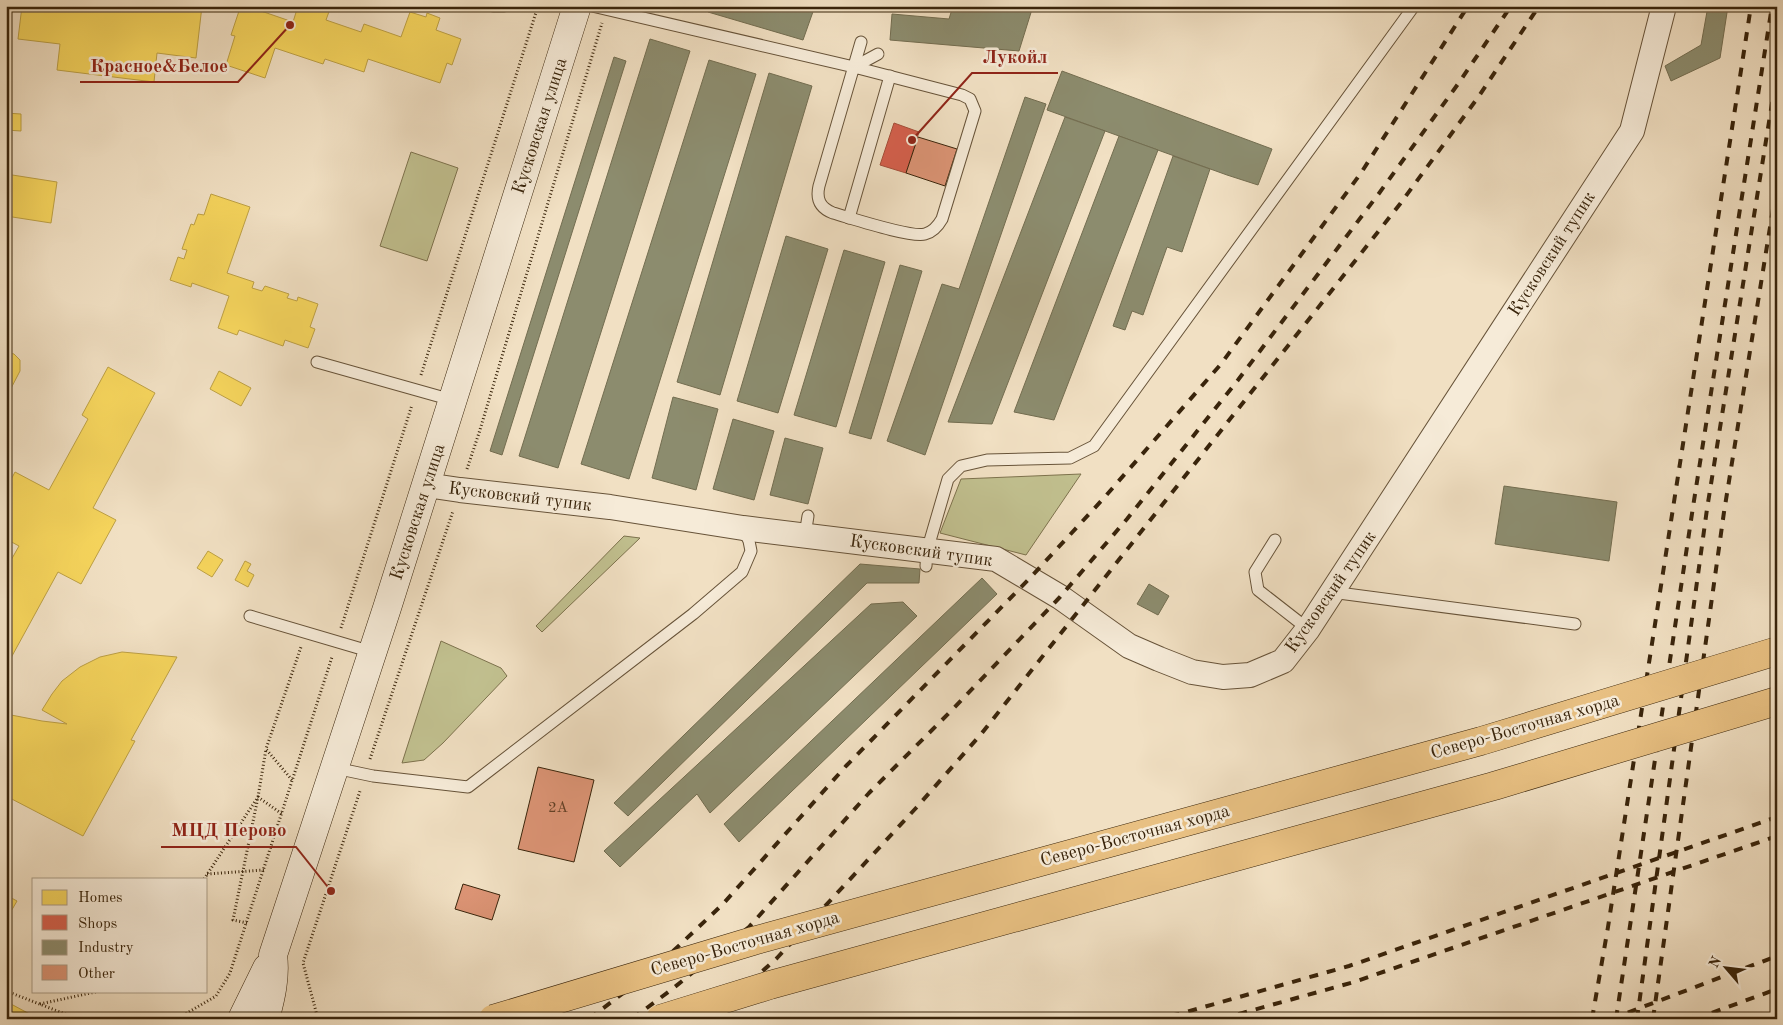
<svg xmlns="http://www.w3.org/2000/svg" width="1783" height="1025" font-family="'Old Standard TT',serif">
	<rect width="100%" height="100%" fill="#f1e0c3"/>
	<filter id="stains"><feTurbulence type="fractalNoise" baseFrequency=".004" numOctaves="4"/><feColorMatrix values="0 0 0 0 .2 0 0 0 0 .09 0 0 0 0 .02 0 0 0 .5 -.17"/></filter>
	<radialGradient id="worn" r=".72"><stop offset=".6" stop-color="#630" stop-opacity="0"/><stop offset="1" stop-color="#630" stop-opacity=".3"/></radialGradient>
	<g fill="#c1c08f" stroke="#7d724d">
		<polygon points="411,152 458,168 427,261 380,246"/>
		<polygon points="1081,474 1026,555 940,533 961,479"/>
		<polygon points="624,536 640,538 542,632 536,626"/>
		<polygon points="441,641 501,668 507,676 443,743 424,760 402,763"/>
	</g>
	<g fill="#f6d55c" stroke="#bda044">
		<polygon points="22,6 202,6 196,58 157,53 154,82 57,70 60,44 18,39"/>
		<polygon points="235,6 262,6 261,11 293,22 298,6 331,6 326,20 361,32 364,24 401,37 410,12 426,17 427,13 440,18 436,30 461,39 452,65 447,63 440,83 368,59 364,72 325,59 323,64 275,48 265,78 226,65 235,36 231,35 239,11 234,9"/>
		<polygon points="6,113 21,114 21,131 6,130"/>
		<polygon points="6,174 57,182 51,223 6,216"/>
		<polygon points="211,194 250,207 227,273 254,282 252,288 262,291 265,286 289,294 287,298 297,301 298,297 318,304 310,327 315,329 308,348 285,340 283,346 239,330 237,335 218,328 229,296 192,283 191,287 170,280 178,257 184,259 187,250 182,249 191,224 194,225 198,214 204,215"/>
		<polygon points="6,352 14,354 20,360 20,371 6,398"/>
		<polygon points="108,367 155,393 93,508 116,520 81,584 58,572 6,667 6,569 19,546 6,539 6,489 15,472 49,490 88,419 82,415"/>
		<polygon points="219,371 251,388 241,406 210,389"/>
		<polygon points="208,551 223,560 212,577 197,568"/>
		<polygon points="245,561 251,564 247,571 254,575 248,587 235,580"/>
		<polygon points="122,652 177,657 131,740 135,741 83,836 6,796 6,714 42,721 67,724 42,710 52,694 62,681 80,667 100,657"/>
		<polygon points="6,895 17,901 6,920"/>
		<polygon points="11,1004 39,1019 6,1019 6,1012"/>
	</g>
	<polygon fill="#d6604d" stroke="#a74e39" points="894,123 919,132 906,173 880,165"/>
	<g fill="#8c8c6e" stroke="#736d50">
		<polygon points="709,6 815,6 803,40 708,12"/>
		<polygon points="953,6 1033,6 1019,51 890,40 892,14 949,19"/>
		<polygon points="1708,6 1728,6 1720,58 1671,81 1665,66 1701,45"/>
		<polygon points="650,39 690,51 558,468 519,456"/>
		<polygon points="614,57 626,61 502,455 490,451"/>
		<polygon points="709,60 756,74 629,479 581,464"/>
		<polygon points="1062,71 1272,149 1258,185 1227,175 1047,110"/>
		<polygon points="769,73 812,86 720,395 677,382"/>
		<polygon points="1025,97 1046,104 925,455 887,441 942,284 959,289"/>
		<polygon points="1065,117 1105,131 992,424 948,422"/>
		<polygon points="1119,136 1158,150 1054,420 1014,412"/>
		<polygon points="1173,156 1210,169 1182,252 1167,247 1143,315 1132,311 1125,330 1113,326"/>
		<polygon points="786,236 828,249 778,413 737,401"/>
		<polygon points="844,250 885,262 836,427 794,415"/>
		<polygon points="900,265 922,271 871,439 849,433"/>
		<polygon points="673,397 718,409 696,490 652,478"/>
		<polygon points="733,419 774,431 754,500 713,489"/>
		<polygon points="785,438 823,448 808,504 770,495"/>
		<polygon points="1504,486 1617,502 1609,561 1495,544"/>
		<polygon points="860,564 920,569 919,583 867,583 628,816 614,803"/>
		<polygon points="982,578 997,594 739,842 724,824"/>
		<polygon points="1149,584 1169,596 1158,615 1137,604"/>
		<polygon points="903,602 917,616 710,813 697,794 620,867 604,851 871,604"/>
	</g>
	<g fill="#dc9475" stroke="#39240b">
		<polygon points="918,137 957,149 945,186 906,173"/>
		<polygon points="538,767 594,780 574,862 518,849"/>
		<polygon points="463,884 500,895 492,920 455,909"/>
	</g>
	<g fill="none" stroke-linecap="round" stroke-linejoin="round">
		<defs>
			<g id="lane">
				<polyline points="493,6 504,6"/>
				<path d="M592,6L854,67L962,95L970,99L975,111L942,219C938,226 933,232 925,234C911,238 851,218 833,213C820,208 816,199 819,186L861,42"/>
				<polyline points="854,67 878,54"/>
				<polyline points="849,218 890,76"/>
				<polyline points="317,362 452,400"/>
				<polyline points="805,535 808,516"/>
				<polyline points="1275,540 1255,572 1258,590 1308,629"/>
				<polyline points="926,566 927,551 948,479 961,466 987,460 1070,458 1094,446 1414,6"/>
				<polyline points="1331,592 1575,624"/>
				<polyline points="250,616 372,652"/>
				<polyline points="335,768 373,776 468,787 693,614 742,572 751,551 749,541 743,528"/>
			</g>
			<polyline id="street" points="426,485 460,490 610,507 743,528 996,559 1060,597 1129,646 1159,659 1192,672 1223,677 1250,675 1283,661 1308,629 1632,131 1664,6"/>
			<g id="secondary">
				<polyline points="242,1019 267,968"/>
				<path d="M265,1019C271,998 276,976 273,955L387,608L577,6"/>
			</g>
		</defs>
		<use href="#lane" stroke="#675339" stroke-width="13"/>
		<use href="#street" stroke="#675339" stroke-width="26"/>
		<use href="#secondary" stroke="#39240b" stroke-width="29"/>
		<g stroke="#39240b" stroke-width="3" stroke-dasharray="1 2.5" stroke-linecap="butt">
			<polyline points="421,375 538,6"/>
			<polyline points="467,469 479,433 602,23"/>
			<polyline points="341,628 412,405"/>
			<polyline points="370,759 453,511"/>
			<polyline points="292,780 266,749 301,647"/>
			<polyline points="207,874 264,870"/>
			<polyline points="204,879 258,797 282,814"/>
			<polyline points="247,923 233,920 258,797 266,749"/>
			<polyline points="6,991 78,1019"/>
			<polyline points="40,1004 100,991"/>
			<polyline points="177,1019 216,996 230,973 332,657"/>
			<polyline points="318,1019 303,963 360,791"/>
		</g>
		<use href="#lane" stroke="#f6ebd8" stroke-width="11"/>
		<use href="#street" stroke="#f6ebd8" stroke-width="24"/>
		<use href="#secondary" stroke="#f6ebd8" stroke-width="28"/>
		<g stroke="#39240b" stroke-width="4" stroke-dasharray="9 9" stroke-linecap="butt">
			<polyline points="589,1019 651,972 723,904 846,766 1030,578 1103,499 1221,364 1361,173 1468,6"/>
			<polyline points="632,1019 671,990 749,927 869,793 954,708 1060,597 1127,519 1238,380 1380,192 1458,84 1511,6"/>
			<polyline points="709,1019 777,958 916,808 982,733 1400,204 1479,96 1539,6"/>
			<polyline points="1153,1019 1179,1014 1349,966 1777,817"/>
			<polyline points="1221,1019 1354,982 1777,836"/>
			<polyline points="1592,1019 1608,927 1751,6"/>
			<polyline points="1611,1019 1777,956"/>
			<polyline points="1616,1019 1693,507 1772,6"/>
			<polyline points="1637,1019 1707,509 1777,72"/>
			<polyline points="1653,1019 1724,512 1777,184"/>
			<polyline points="1695,1019 1777,989"/>
			<polyline points="1763,1019 1777,1014"/>
		</g>
		<defs>
			<g id="primary-bridge">
				<polyline points="493,1019 753,941 1481,741 1777,651"/>
				<polyline points="660,1019 770,985 1494,786 1777,701"/>
			</g>
		</defs>
		<use href="#primary-bridge" stroke="#39240b" stroke-width="29" stroke-linecap="butt"/>
		<use href="#primary-bridge" stroke="#e8c082" stroke-width="28"/>
	</g>
	<g text-anchor="middle" dominant-baseline="central" stroke-width="5" stroke-linejoin="round" paint-order="stroke">
		<g font-size="15" fill="#624026">
			<text x="558" y="808">2А</text>
		</g>
		<g font-size="18" fill="#39240b" stroke="#f6ebd8">
			<text transform="translate(540 126) rotate(-72)">Кусковская улица</text>
			<text transform="translate(1552 254) rotate(-57)">Кусковский тупик</text>
			<text transform="translate(520 497) rotate(7)">Кусковский тупик</text>
			<text transform="translate(418 512) rotate(-72)">Кусковская улица</text>
			<text transform="translate(921 551) rotate(8)">Кусковский тупик</text>
			<text transform="translate(1331 592) rotate(-55)">Кусковский тупик</text>
			<text transform="translate(1525 727) rotate(-16)">Северо-Восточная хорда</text>
			<text transform="translate(1135 836) rotate(-15)">Северо-Восточная хорда</text>
			<text transform="translate(745 944) rotate(-16)">Северо-Восточная хорда</text>
		</g>
	</g>
	<path fill="none" stroke="#8f2418" stroke-width="2" d="M912 140L972 73H1058M290 25L238 82H80M331 891L296 847H161"/>
	<g fill="#8f2418" stroke="#f6ebd8" stroke-width="2">
		<circle cx="912" cy="140" r="5"/>
		<circle cx="290" cy="25" r="5"/>
		<circle cx="331" cy="891" r="5"/>
	</g>
	<g font-size="19" text-anchor="middle" font-weight="bold" fill="#8f2418" stroke="#f6ebd8" stroke-width="5" stroke-linejoin="round" paint-order="stroke">
		<text x="1015" y="63">Лукойл</text>
		<text x="159" y="72">Красное&amp;Белое</text>
		<text x="229" y="836">МЦД Перово</text>
	</g>
	<rect width="1783" height="1025" fill="none" stroke="#f1e0c3" stroke-width="25"/>
	<rect x="8" y="8" width="1768" height="1010" fill="none" stroke="#39240b" stroke-width="2.5"/>
	<rect x="12" y="12" width="1758" height="1000" fill="none" stroke="#39240b"/>
	<rect x="32" y="878" width="175" height="115" fill="#f6ebd8" stroke="#aa9b86"/>
	<rect x="42" y="890" width="25" height="15" fill="#f6d55c" stroke="#aa9b86"/>
	<text x="78" y="902" font-size="15" fill="#39240b">Homes</text>
	<rect x="42" y="915" width="25" height="15" fill="#d6604d" stroke="#aa9b86"/>
	<text x="78" y="928" font-size="15" fill="#39240b">Shops</text>
	<rect x="42" y="940" width="25" height="15" fill="#8c8c6e" stroke="#aa9b86"/>
	<text x="78" y="952" font-size="15" fill="#39240b">Industry</text>
	<rect x="42" y="965" width="25" height="15" fill="#dc9475" stroke="#aa9b86"/>
	<text x="78" y="978" font-size="15" fill="#39240b">Other</text>
	<g transform="translate(1726 968) rotate(298)" stroke="#f6ebd8" stroke-width="4" paint-order="stroke">
	<path d="M0-4L9 19L0 12L-9 19Z" fill="#39240b"/>
	<text y="-8" font-size="14" font-weight="bold" text-anchor="middle" fill="#39240b">N</text>
	</g>
	<rect width="100%" height="100%" filter="url(#stains)"/>
	<rect width="100%" height="100%" fill="url(#worn)"/>
</svg>
